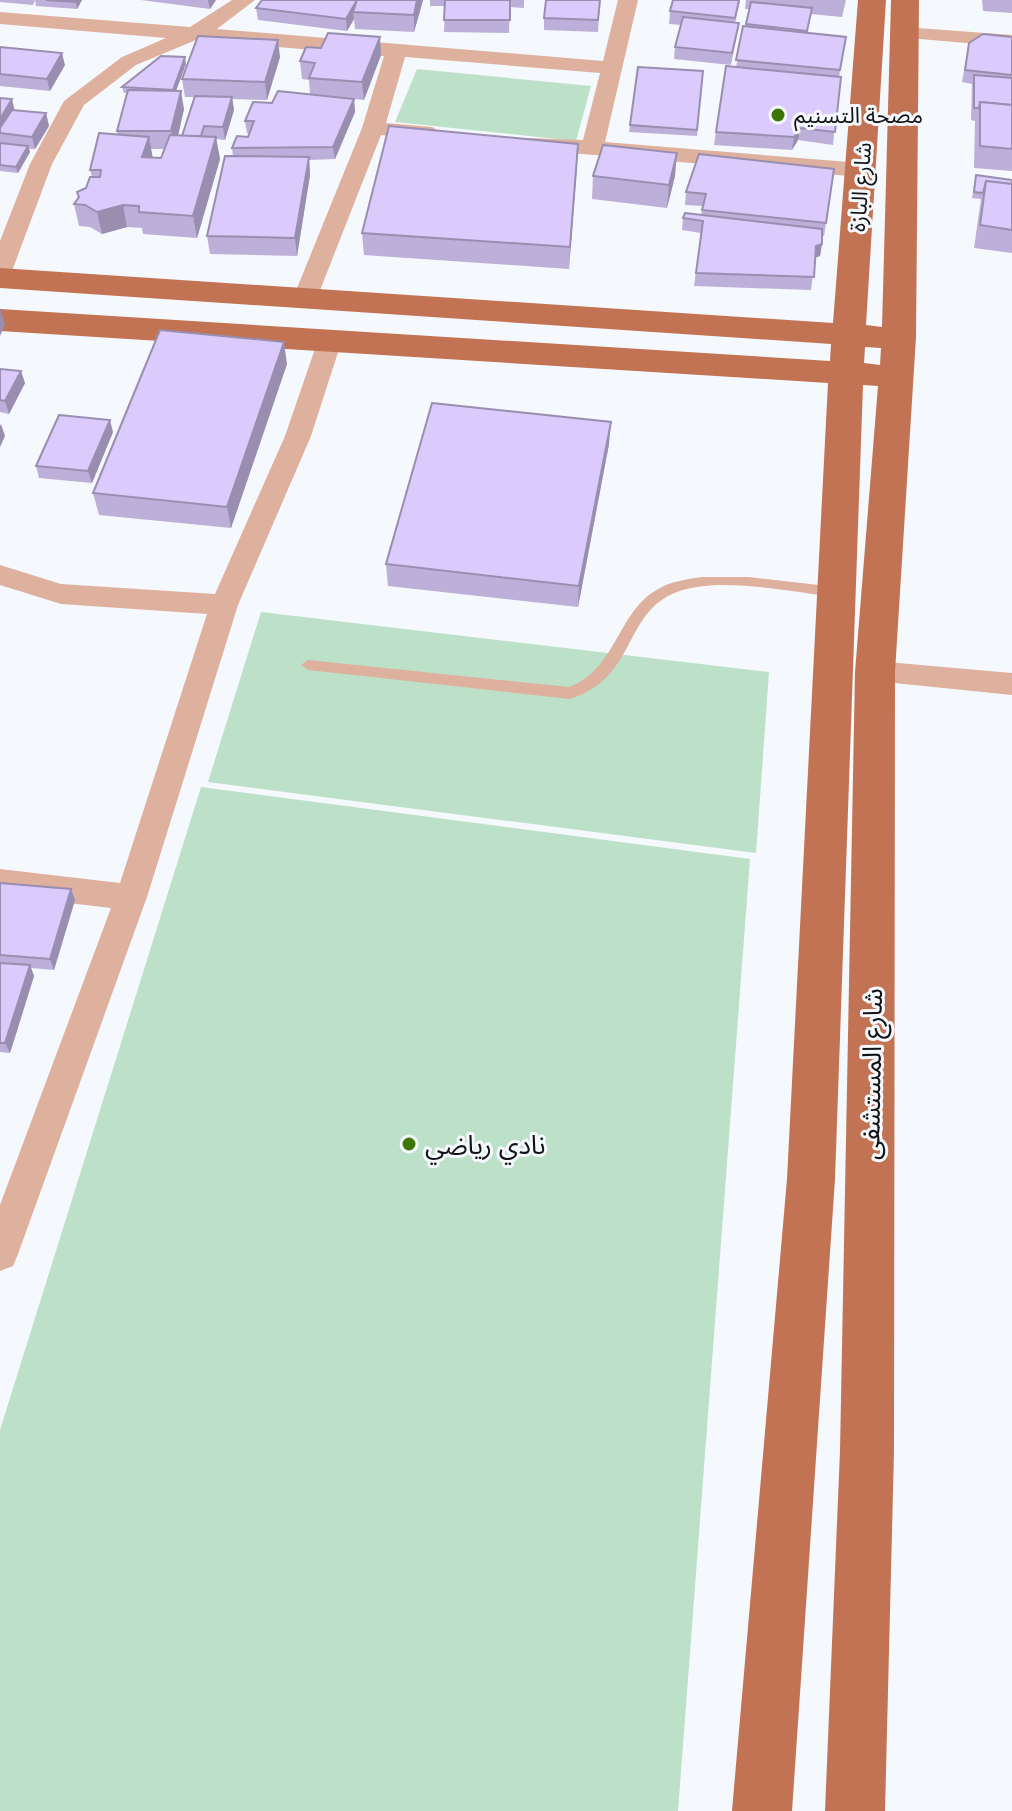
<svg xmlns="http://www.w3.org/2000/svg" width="1012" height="1811" font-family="'PT Sans','Noto Sans Arabic',sans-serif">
	<rect width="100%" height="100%" fill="#f5f8fc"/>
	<g fill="#bde0c8">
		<polygon points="417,69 591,86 576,141 395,122"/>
		<polygon points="261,612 769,672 756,853 208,782"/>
		<polygon points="201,787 750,859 678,1811 0,1811 0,1430"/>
	</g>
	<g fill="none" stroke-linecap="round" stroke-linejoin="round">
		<path fill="#deb19f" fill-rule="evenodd" d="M702,577H748L836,587L843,592L836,597C790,592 713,574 670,595C623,619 635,678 570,699L308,670L301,665L308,660L569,687C617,670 617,610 660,588C673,581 688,579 702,577Z"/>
		<g fill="#deb19f" fill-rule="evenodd">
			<polygon points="232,0 255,0 217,29 603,61 618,0 638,0 605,142 861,163 872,170 861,177 534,150 526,148 523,143 526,138 583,140 600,73 405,57 386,123 432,127 443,134 432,141 381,135 317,298 305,306 293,298 362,128 384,56 196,40 136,65 84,105 52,164 12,271 0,278 0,241 30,164 64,101 122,57 166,38 0,24 0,12 190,27"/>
			<polygon points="904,27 1012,35 1012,47 897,37 894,33 897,29"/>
			<polygon points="329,335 341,343 311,436 238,605 147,897 18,1254 13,1266 0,1271 0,1205 111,908 0,895 0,869 120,883 207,614 61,604 0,585 0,565 61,584 215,594 285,436 317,343"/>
			<polygon points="875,661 1012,673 1012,695 865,680 861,672 865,664"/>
		</g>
		<path fill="#c27353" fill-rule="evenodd" d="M858,0H886L866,325L882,327L891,0H919L916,337L895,672L894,1451L885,1811H825L840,1451L855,672L878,386L863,385L835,1179L792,1811H732L787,1179L828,383L0,331V309L830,361L831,344L0,288V268L833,323ZM865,347L881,348L880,365L864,363Z"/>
	</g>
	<g fill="#bcafd9" fill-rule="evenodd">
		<polygon points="0,0 82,0 77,9 36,6 35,0 33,5 0,2"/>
		<polygon points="141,0 216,0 210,9"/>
		<polygon points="262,0 423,0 414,32 355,29 354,19 347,31 258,20 256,8"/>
		<polygon points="430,0 524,0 524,8 510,7 509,33 444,32 445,6 430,6"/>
		<polygon points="600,0 598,32 544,30 544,18"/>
		<polygon points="740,0 735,23 739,23 737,35 731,65 674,59 675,47 681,25 669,24 670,11"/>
		<polygon points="746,0 846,0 842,17 811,14 807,33 846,37 839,77 833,145 798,140 792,150 714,145 716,132 736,67 745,27 749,9 745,9"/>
		<polygon points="982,0 1012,0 1012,13 983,11"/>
		<polygon points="1012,37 1012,171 974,168 975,121 971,120 972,84 962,82 969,43"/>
		<polygon points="0,47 65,65 50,91 0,86"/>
		<polygon points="381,55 364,100 354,99 355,112 335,159 309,160 310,175 297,256 210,254 207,236 233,156 232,148 248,137 249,134 247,133 245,121 272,103 310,94 309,80 302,79 300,61"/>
		<path d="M280,57L267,100L232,99L234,110L225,140L216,139L220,159L197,238L143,234L142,228L127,227L102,234L90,227L79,226L74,204L78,198L77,192L86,188L92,177L90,170L118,135L117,131L127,93H124L122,87L186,64L176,91L184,109L178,135L182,136L194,97H185L182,79ZM151,149H165L161,158H152Z"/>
		<polygon points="703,71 697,136 629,132 630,125"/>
		<polygon points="0,98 15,110 46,113 49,126 35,149 29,149 30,152 18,173 0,171"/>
		<polygon points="578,144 569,269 364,255 362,233"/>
		<polygon points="699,154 826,223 824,236 822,236 822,244 820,256 815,258 811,290 694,286 701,233 682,230 683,218 701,215 703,206 685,205 686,192"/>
		<polygon points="976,175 1012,180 1012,253 974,248 981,199 972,198"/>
		<polygon points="593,176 675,176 667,208 592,199"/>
		<polygon points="287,364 231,528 99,515 93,493"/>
		<polygon points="0,369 25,383 9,414 0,412"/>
		<polygon points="113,432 92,483 39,478 36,466"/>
		<polygon points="609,444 578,607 388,586 386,564"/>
		<polygon points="0,883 71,889 75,900 54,970 31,968 34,976 10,1053 0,1052"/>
	</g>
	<g fill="#998eb0">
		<polygon points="77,0 82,0 77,9 76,2"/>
		<polygon points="208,0 216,0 210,9"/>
		<polygon points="357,0 353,12 354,19 347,31 346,19"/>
		<polygon points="417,0 423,0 414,32 414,15"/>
		<polygon points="380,37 381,55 364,100 362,82"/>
		<polygon points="278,40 280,57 267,100 265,82"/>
		<polygon points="62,53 65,65 50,91 47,79"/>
		<polygon points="185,57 186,64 174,96 173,90"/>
		<polygon points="181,91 184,109 175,149 171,131"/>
		<polygon points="232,97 234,110 225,140 223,127"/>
		<polygon points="12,99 15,112 0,133 0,119"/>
		<polygon points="354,99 355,112 335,159 333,147"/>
		<polygon points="46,113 49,126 35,149 32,137"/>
		<polygon points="800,128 798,140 792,150 794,137"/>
		<polygon points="149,137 153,159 142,157"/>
		<polygon points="216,137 220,159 197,238 193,216"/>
		<polygon points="578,144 577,166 569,269 570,247"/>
		<polygon points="28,146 30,152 18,173 16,167"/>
		<polygon points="677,153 675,176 667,208 669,185"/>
		<polygon points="309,157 310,175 297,256 295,238"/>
		<polygon points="123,205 127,227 102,234 97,212"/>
		<polygon points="822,244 820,256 813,258 816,246"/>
		<polygon points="0,308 5,324 0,336"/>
		<polygon points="284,342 287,364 231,528 227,507"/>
		<polygon points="21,371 25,383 9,414 5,401"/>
		<polygon points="110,420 113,432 92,483 88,471"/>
		<polygon points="611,422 609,444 578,607 579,586"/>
		<polygon points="1,424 5,436 0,447 0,426"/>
		<polygon points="71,889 75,900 54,970 50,959"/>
		<polygon points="30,965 34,976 10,1053 5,1043"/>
	</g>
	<g fill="#dbcbfc" stroke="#998eb0" stroke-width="2">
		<polygon points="46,0 77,0 76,2"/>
		<polygon points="262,0 357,0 346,19 256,8"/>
		<polygon points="357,0 417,0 414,15 353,12"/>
		<polygon points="445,0 510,0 510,20 444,20"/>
		<polygon points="546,0 600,0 598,20 544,18"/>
		<polygon points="673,0 739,0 735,18 670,11"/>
		<polygon points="751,2 812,8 807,31 746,24"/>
		<polygon points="683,17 739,23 732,53 675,47"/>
		<polygon points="743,26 846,37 840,70 736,60"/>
		<polygon points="328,33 380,37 362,82 309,78 315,63 300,61 306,47 321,48"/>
		<polygon points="983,34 1012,37 1012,75 965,70 969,43"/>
		<polygon points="198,36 278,40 265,82 182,79"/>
		<polygon points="0,47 62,53 47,79 0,74"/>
		<polygon points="161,56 185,57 173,90 122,87"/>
		<polygon points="726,66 841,77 835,132 800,128 794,137 716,132"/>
		<polygon points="638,67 703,71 697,130 630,125"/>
		<polygon points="974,75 1012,78 1012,105 980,102 979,108 974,108"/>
		<polygon points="128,90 181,91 171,131 117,131"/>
		<polygon points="278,91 354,99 333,147 232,148 237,136 248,137 254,121 245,121 253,102 272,103"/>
		<polygon points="195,96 232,97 223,127 204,126 201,136 182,136"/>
		<polygon points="0,98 12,99 0,119"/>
		<polygon points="980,102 1012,105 1012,149 980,146"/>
		<polygon points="12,110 46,113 32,137 0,133 0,128"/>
		<polygon points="389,126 578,144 570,247 362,233"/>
		<polygon points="99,133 149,137 142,157 161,158 170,135 216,137 193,216 139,212 139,206 123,205 97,212 85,205 74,204 79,197 77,192 86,188 90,177 100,177 101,170 90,170"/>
		<polygon points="0,143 28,146 16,167 0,165"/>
		<polygon points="603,145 677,153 669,185 593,176"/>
		<polygon points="699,154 834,169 826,223 702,210 706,194 686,192"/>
		<polygon points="225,156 309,157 295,238 207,236"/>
		<polygon points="976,175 1012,180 1012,184 986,181 983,193 974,192"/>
		<polygon points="986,181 1012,184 1012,230 980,225"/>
		<polygon points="685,213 822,229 822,244 816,246 814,277 696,273 703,221 683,218"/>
		<polygon points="160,330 284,342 227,507 93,493"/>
		<polygon points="0,369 21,371 5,401 0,400"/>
		<polygon points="432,403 611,422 579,586 386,564"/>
		<polygon points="59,415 110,420 88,471 36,466"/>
		<polygon points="0,883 71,889 50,959 0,955"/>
		<polygon points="0,963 30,965 5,1043 0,1043"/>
	</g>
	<g fill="#3d7507" stroke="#f5f8fc" stroke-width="3">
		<circle cx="778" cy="115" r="8"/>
		<circle cx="409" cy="1144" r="8"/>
	</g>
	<g text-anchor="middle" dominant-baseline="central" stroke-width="6" stroke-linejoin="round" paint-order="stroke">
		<g font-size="22" fill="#111214" stroke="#f5f8fc" text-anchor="start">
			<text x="794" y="115">مصحة التسنيم</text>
		</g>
		<g font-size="22" fill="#111214" stroke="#f5f8fc">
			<text transform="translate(860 187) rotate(-86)">شارع البازة</text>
		</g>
		<g font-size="26" fill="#111214" stroke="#f5f8fc">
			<text transform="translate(871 1074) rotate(-89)">شارع المستشفى</text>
		</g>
		<g font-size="26" fill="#111214" stroke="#f5f8fc" text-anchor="start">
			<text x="425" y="1144">نادي رياضي</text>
		</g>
	</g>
</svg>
